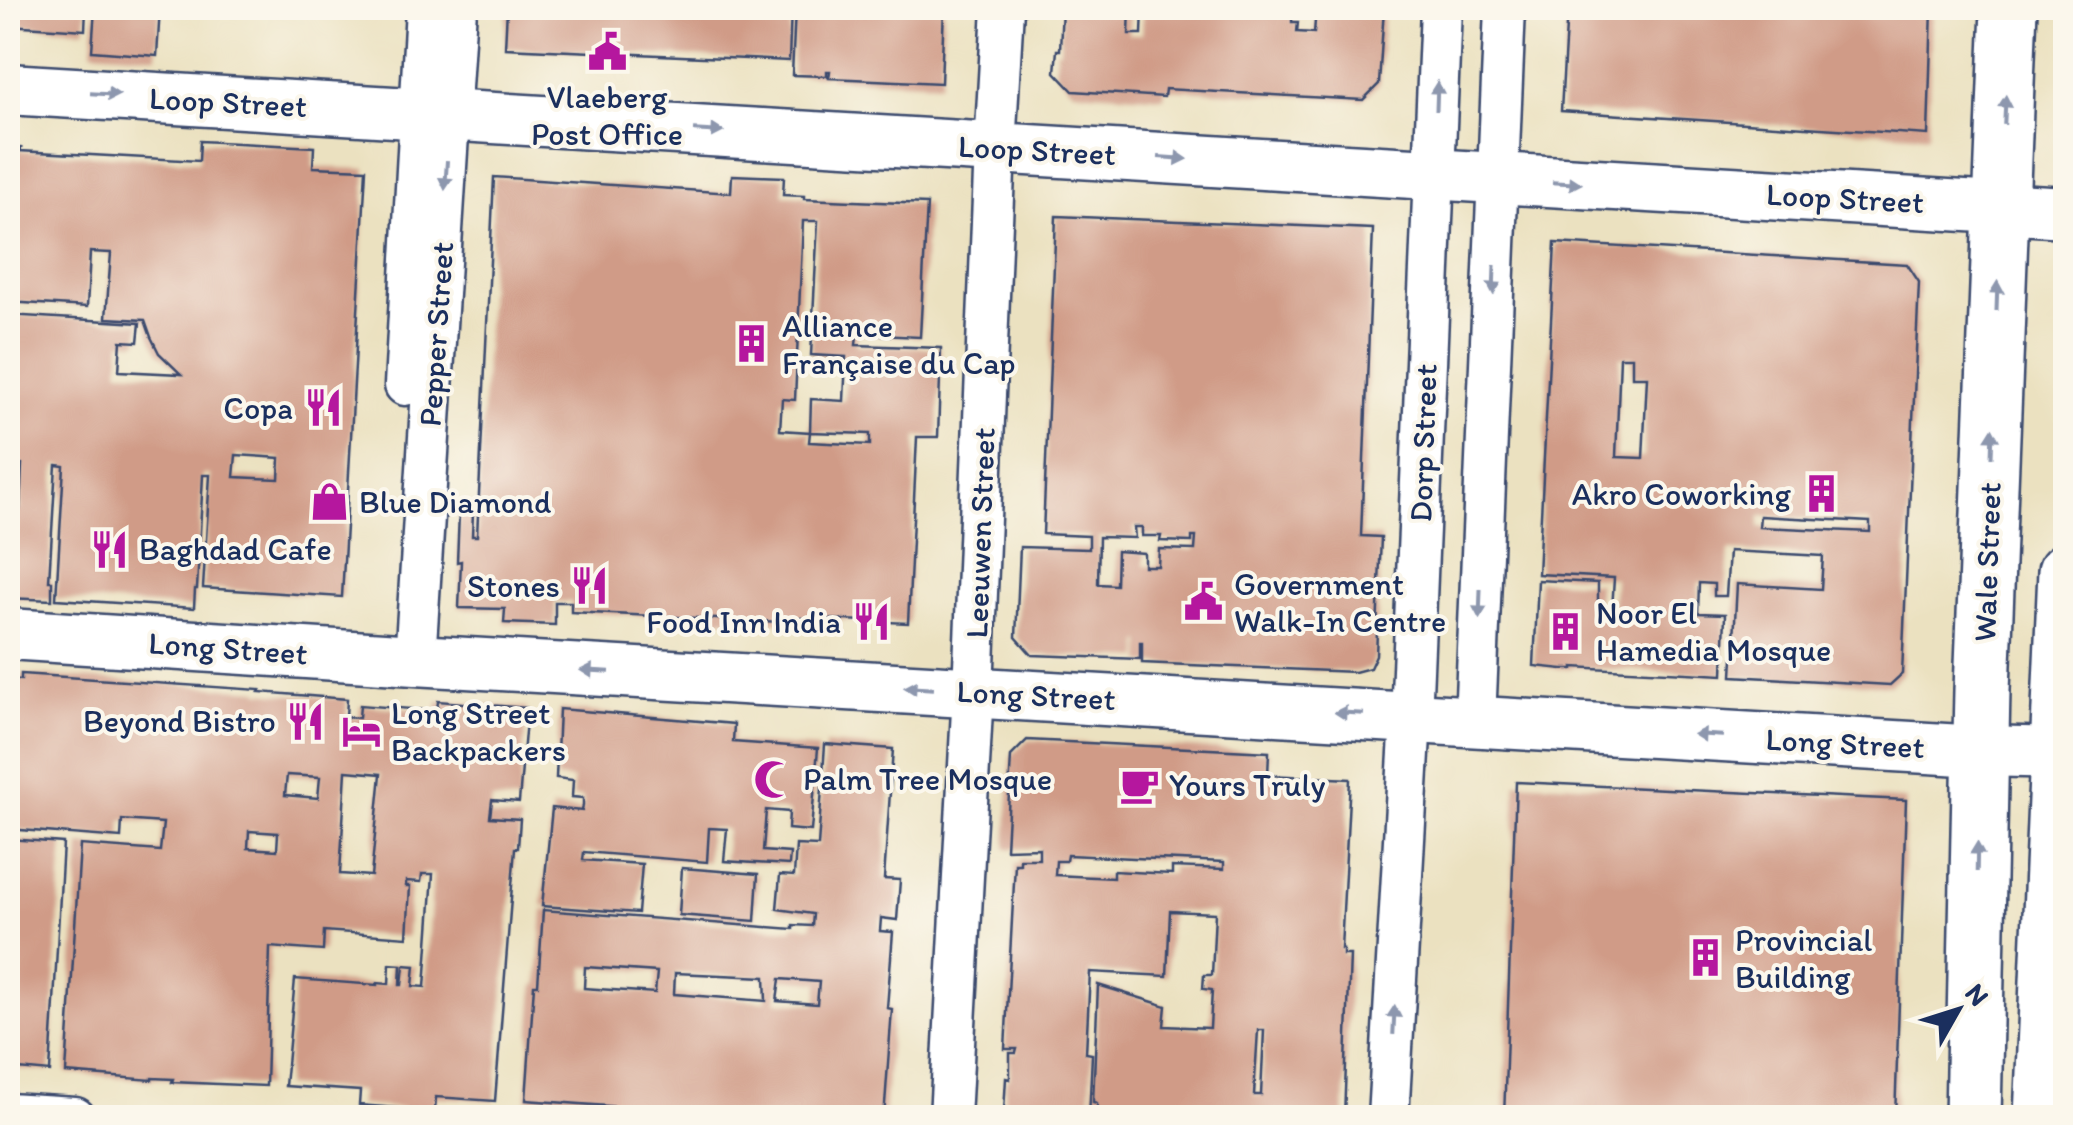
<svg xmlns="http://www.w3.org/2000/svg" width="2073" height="1125" font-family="Itim,sans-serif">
	<rect width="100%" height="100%" fill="#fbf7ec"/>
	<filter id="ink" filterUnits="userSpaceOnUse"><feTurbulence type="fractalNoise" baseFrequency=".01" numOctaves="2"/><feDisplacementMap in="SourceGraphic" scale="20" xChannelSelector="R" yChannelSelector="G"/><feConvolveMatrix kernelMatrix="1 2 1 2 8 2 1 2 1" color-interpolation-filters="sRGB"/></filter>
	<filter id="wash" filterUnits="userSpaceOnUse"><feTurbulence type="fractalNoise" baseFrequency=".0048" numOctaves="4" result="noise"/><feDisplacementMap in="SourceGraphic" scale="40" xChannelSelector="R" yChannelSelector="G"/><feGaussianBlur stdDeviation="2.25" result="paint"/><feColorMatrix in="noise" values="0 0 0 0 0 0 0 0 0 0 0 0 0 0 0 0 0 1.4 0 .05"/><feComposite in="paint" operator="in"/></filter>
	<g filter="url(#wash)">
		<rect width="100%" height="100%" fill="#ebe1c0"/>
		<g id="blocks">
			<g fill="#d09b87" fill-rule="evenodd">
				<polygon points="8,8 86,8 85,30 8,25"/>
				<polygon points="95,8 160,8 157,56 92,51"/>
				<polygon points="507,8 791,8 789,61 505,48"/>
				<polygon points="795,8 944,8 941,83 829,78 830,71 827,71 827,76 792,75"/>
				<polygon points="1062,8 1130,8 1129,34 1142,34 1143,8 1292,8 1292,22 1298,22 1297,32 1314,33 1316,8 1384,8 1379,84 1363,100 1165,89 1164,97 1073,91 1055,72 1057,50 1060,50"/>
				<polygon points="1567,8 1932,8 1928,135 1561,111"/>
				<path d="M200,141L314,147L313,167L366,169L342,597L203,588L210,475H203L197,589H195L194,608L56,599L64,466L56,465L49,581H52V600L8,598V510H20L22,464L8,462V315L140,323L138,342L121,341L119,371L181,374L159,353L151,337L145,320L106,318L111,253L90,252L87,307L8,302V147L21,148L20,151L199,161ZM236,455L280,458L279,479L234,477Z"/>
				<path d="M732,175L784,177L783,195L804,196V199L927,204L920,337L857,334L856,345L941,348L938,437H917L908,623L801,618V623L571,612V602H555V625L504,623L505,609L459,608L461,561L457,562L459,513H473L472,536H477L494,177L731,193ZM803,221H818L811,355L846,357L844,401L811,399L810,432L870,434V445L809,442L810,432L780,430L782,399L795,400Z"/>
				<path d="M1056,216L1373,229L1361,536L1381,537L1376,655L1370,668L1355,672L1142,663V642H1140V659L1032,655L1016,637L1020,547L1089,549V536L1043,534ZM1134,527H1142V536H1161L1160,541L1192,542V537H1196L1195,550L1159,549L1158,566H1144V553L1117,551L1116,585L1098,584L1099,537L1135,538Z"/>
				<path d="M1555,243L1907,264L1919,282L1902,674L1890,685L1732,676L1737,584L1821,589L1823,556L1729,551L1726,596H1714V584L1699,583L1698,613L1725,614L1723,675L1573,667V669H1563L1534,666L1538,580L1598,583V609L1612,610L1614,578L1538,574ZM1620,357H1632V377H1647L1643,458L1616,457ZM1760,516L1870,522V532L1759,527Z"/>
				<path d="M21,674L260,690L259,692L347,699L346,717L359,718L360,705L437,711L438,701L527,708L519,802L492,800L490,817L520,819L518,848H515L495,1101L436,1097L435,1111L359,1105L360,1091L285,1086L295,979L377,985V983L389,984L390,964L401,965L400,985H402L404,965L415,966L413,986L425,987L433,874H422L421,882L406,881V886H410L407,937L324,931L323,951L270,947L266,1086L172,1082L173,1079L152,1078V1080L66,1073L80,845L160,851L163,823L122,820L121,838L8,829V788L12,789L13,781L8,780V679L21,680ZM346,771L381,774L371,876L340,874ZM287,775L320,777L318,798L285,795ZM249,831L278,833L277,850L248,848Z"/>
				<polygon points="559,709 734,724 733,742 818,748 811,831 788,829 789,812 766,810 763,851 790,853 789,865 724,861 727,829 709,828 707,862 584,852 583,860 642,864 638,913 542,906 552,808 582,811 583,805 583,798 572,797 573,780 556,778"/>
				<path d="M1027,740L1269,752L1268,775L1350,779L1341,949H1343V955H1350L1344,1118H1097V1103L1093,1102L1098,985L1166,1006L1164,1026L1210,1028L1212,990L1203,989L1204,975H1212L1215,913L1170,911L1167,976L1090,972L1086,1053L1092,1054L1089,1118H1008V1111H1004L1006,1078L1010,1079V1053H1016L1017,1049H1005L1015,864H1020V859H1039V848L1006,849L1011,756ZM1067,855L1224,862V869L1172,867V874L1113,871V878L1055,875L1056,861H1066ZM1258,1030H1264L1261,1095H1254Z"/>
				<path d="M825,744L893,749L884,879L900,880L897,920L881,918L880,931L893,932L887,1008L892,1009L884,1118H788L722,1113L721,1117L689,1114V1112L526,1100L534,985H538L543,910L793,929V925L812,926L813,914L777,909L780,875L794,876L796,845L818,846ZM585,967L657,972L655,993L584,988ZM675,973L765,977L766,1001L674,994ZM780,979L819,982L817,1004L777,1001Z"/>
				<polygon points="1516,782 1906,800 1895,1118 1504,1118"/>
				<polygon points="8,839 63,843 50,1072 8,1068"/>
				<polygon points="682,868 758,874 755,921 679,915"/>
			</g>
		</g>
	</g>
	<g filter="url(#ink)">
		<use href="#blocks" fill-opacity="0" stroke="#3a4a6d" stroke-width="2.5"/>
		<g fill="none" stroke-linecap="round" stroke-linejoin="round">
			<defs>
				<g id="minor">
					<polyline points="405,385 426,8"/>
					<polyline points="415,660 456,8"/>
					<polyline points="1475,721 1505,8"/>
					<polyline points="8,1114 75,1118"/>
					<polyline points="950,1118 973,691 995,148 1003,8"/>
					<polyline points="1388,1118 1411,718 1441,8"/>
				</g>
				<g id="tertiary">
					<polyline points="8,89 2066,212"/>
					<polyline points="8,634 415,660 1980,751 2066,753"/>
				</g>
				<g id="secondary">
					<polyline points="1973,1118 1982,690 2009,8"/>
					<polyline points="2042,1118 2066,571"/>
				</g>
			</defs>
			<use href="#minor" stroke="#3a4a6d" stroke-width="45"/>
			<use href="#tertiary" stroke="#3a4a6d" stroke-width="55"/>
			<use href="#secondary" stroke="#3a4a6d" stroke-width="60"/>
			<use href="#minor" stroke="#fff" stroke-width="40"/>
			<use href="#tertiary" stroke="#fff" stroke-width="50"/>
			<use href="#secondary" stroke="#fff" stroke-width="55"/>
		</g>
		<defs><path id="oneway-solid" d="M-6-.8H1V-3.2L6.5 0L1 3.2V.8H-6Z" transform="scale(2.5)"/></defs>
		<g fill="#8d97ae">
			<use href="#oneway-solid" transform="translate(105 94) rotate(3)"/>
			<use href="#oneway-solid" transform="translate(1437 96) rotate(-88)"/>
			<use href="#oneway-solid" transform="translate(2005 110) rotate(-87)"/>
			<use href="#oneway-solid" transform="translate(709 131) rotate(3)"/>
			<use href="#oneway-solid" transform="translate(1173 158) rotate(4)"/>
			<use href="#oneway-solid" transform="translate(446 175) rotate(94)"/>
			<use href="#oneway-solid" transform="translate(1567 183) rotate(3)"/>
			<use href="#oneway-solid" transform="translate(1494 280) rotate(92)"/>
			<use href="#oneway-solid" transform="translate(1997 296) rotate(-88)"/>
			<use href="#oneway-solid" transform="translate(1992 443) rotate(-88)"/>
			<use href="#oneway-solid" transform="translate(1480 604) rotate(92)"/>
			<use href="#oneway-solid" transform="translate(595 671) rotate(-177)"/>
			<use href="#oneway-solid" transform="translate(919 688) rotate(-177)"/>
			<use href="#oneway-solid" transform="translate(1349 713) rotate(-177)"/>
			<use href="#oneway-solid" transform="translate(1708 735) rotate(-177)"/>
			<use href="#oneway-solid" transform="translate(1977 857) rotate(-89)"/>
			<use href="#oneway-solid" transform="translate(1394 1020) rotate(-87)"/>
		</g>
	</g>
	<defs>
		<symbol id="civic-bare" viewBox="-9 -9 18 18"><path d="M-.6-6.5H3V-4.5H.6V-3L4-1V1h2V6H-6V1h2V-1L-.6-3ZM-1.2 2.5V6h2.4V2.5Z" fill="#b5179e" stroke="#fbf7ec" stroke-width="2.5" paint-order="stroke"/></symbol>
		<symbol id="building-bare" viewBox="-9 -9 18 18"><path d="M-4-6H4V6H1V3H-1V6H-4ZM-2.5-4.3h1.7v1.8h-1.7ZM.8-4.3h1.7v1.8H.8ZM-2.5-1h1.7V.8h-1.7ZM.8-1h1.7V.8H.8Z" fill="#b5179e" stroke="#fbf7ec" stroke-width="2.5" paint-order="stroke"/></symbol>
		<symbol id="restaurant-bare" viewBox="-9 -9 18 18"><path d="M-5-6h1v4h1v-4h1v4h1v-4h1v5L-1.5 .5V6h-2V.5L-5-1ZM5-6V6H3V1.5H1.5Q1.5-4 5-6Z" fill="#b5179e" stroke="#fbf7ec" stroke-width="2.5" paint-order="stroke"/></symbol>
		<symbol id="shop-bare" viewBox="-9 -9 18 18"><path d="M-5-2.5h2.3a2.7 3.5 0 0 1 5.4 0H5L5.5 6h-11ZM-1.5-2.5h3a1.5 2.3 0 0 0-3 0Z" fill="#b5179e" stroke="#fbf7ec" stroke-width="2.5" paint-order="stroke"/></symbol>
		<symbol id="hotel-bare" viewBox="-9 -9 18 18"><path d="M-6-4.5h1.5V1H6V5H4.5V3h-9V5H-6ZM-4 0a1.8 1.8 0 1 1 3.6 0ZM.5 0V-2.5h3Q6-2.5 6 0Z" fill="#b5179e" stroke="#fbf7ec" stroke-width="2.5" paint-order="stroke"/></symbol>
		<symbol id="mosque-bare" viewBox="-9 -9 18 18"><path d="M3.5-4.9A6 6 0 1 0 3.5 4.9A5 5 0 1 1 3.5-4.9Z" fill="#b5179e" stroke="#fbf7ec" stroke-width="2.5" paint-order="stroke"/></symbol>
		<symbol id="cafe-bare" viewBox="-9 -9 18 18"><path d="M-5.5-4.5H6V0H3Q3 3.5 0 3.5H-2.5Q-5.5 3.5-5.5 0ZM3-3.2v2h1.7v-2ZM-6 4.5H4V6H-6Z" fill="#b5179e" stroke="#fbf7ec" stroke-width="2.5" paint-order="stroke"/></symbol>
	</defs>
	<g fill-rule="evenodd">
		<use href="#civic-bare" x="580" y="24" width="55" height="55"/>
		<use href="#building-bare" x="724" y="316" width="55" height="55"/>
		<use href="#restaurant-bare" x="296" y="380" width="55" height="55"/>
		<use href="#building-bare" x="1794" y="466" width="55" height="55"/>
		<use href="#shop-bare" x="302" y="474" width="55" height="55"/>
		<use href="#restaurant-bare" x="82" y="522" width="55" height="55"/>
		<use href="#restaurant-bare" x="562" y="558" width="55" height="55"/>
		<use href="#civic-bare" x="1176" y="574" width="55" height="55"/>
		<use href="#restaurant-bare" x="844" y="594" width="55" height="55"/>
		<use href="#building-bare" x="1538" y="604" width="55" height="55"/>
		<use href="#restaurant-bare" x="278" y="694" width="55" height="55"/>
		<use href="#hotel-bare" x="334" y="704" width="55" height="55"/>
		<use href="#mosque-bare" x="746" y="752" width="55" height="55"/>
		<use href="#cafe-bare" x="1112" y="758" width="55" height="55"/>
		<use href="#building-bare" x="1678" y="930" width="55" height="55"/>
	</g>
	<g text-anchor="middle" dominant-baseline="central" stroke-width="8" stroke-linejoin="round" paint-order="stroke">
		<g font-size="32" fill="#1b2f5e" stroke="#fbf7ec" text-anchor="start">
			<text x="607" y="97" text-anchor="middle">Vlaeberg<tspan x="607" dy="37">Post Office</tspan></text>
			<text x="782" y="326">Alliance<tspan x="782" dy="37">Française du Cap</tspan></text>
			<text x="293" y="408" text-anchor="end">Copa</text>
			<text x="1791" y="494" text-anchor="end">Akro Coworking</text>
			<text x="359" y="502">Blue Diamond</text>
			<text x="139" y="549">Baghdad Cafe</text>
			<text x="1234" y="584">Government<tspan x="1234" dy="37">Walk-In Centre</tspan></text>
			<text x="560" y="586" text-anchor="end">Stones</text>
			<text x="1596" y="613">Noor El<tspan x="1596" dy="37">Hamedia Mosque</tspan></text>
			<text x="841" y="622" text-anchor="end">Food Inn India</text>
			<text x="391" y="713">Long Street<tspan x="391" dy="37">Backpackers</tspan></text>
			<text x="276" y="721" text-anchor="end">Beyond Bistro</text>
			<text x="803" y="779">Palm Tree Mosque</text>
			<text x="1169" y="785">Yours Truly</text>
			<text x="1735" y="940">Provincial<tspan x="1735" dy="37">Building</tspan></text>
		</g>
		<g font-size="32" fill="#1b2f5e" stroke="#fbf7ec">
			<text transform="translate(228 102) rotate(3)">Loop Street</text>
			<text transform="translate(1037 150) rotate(3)">Loop Street</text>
			<text transform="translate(1845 198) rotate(3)">Loop Street</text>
			<text transform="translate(436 334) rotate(-86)">Pepper Street</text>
			<text transform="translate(1423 443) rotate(-88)">Dorp Street</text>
			<text transform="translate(980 533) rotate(-88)">Leeuwen Street</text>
			<text transform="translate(1987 562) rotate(-88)">Wale Street</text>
			<text transform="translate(228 648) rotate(4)">Long Street</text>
			<text transform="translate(1036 695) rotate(3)">Long Street</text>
			<text transform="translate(1845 743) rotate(3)">Long Street</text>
		</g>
	</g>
	<rect width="2073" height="1125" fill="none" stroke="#fbf7ec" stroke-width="40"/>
	<g transform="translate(1958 1010) rotate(51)" stroke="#fbf7ec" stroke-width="8" paint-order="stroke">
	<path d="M0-8L18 38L0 25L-18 38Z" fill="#1b2f5e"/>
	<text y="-15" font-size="28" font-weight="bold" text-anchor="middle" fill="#1b2f5e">N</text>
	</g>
</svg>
